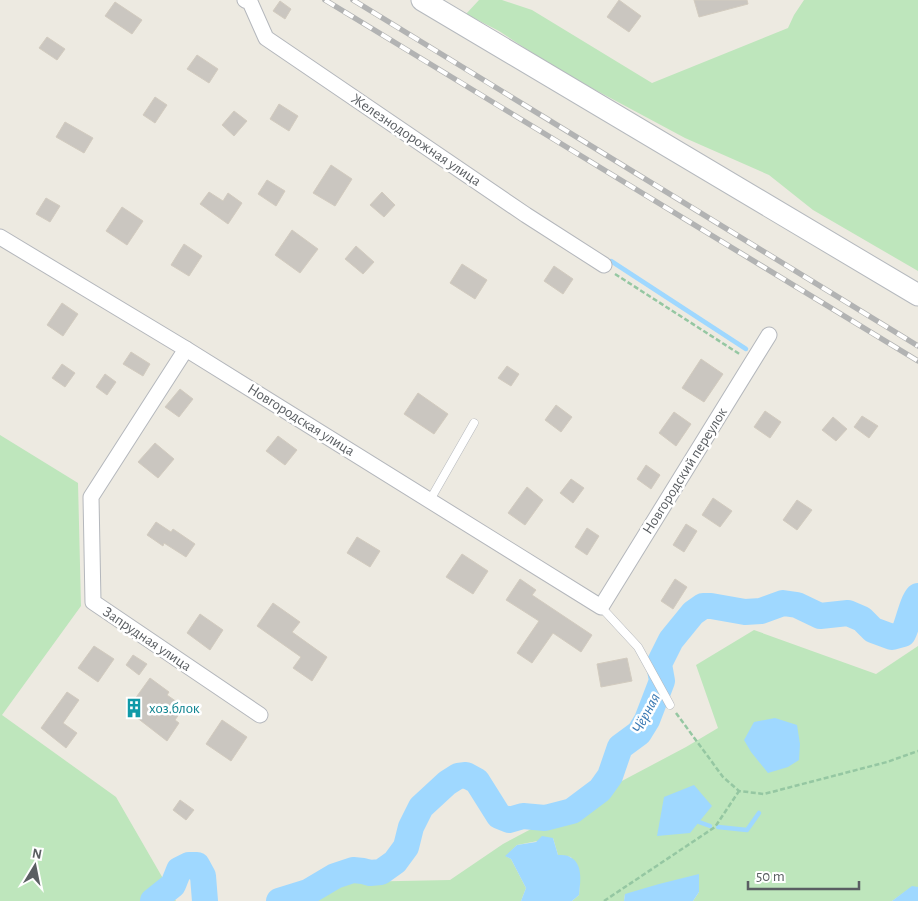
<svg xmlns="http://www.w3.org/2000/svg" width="918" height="901" font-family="'Alegreya Sans',sans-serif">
	<rect width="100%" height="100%" fill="#edeae1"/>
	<g fill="#bee6bc">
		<polygon points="479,0 502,0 532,10 652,83 788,28 794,15 804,0 918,0 918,271 813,210 769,175 685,138 560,71 499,31 466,14"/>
		<polygon points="0,435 78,483 81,606 2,715 116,797 176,901 0,901"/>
		<polygon points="754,630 876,674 918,646 918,887 912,887 892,901 693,901 699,892 625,894 624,901 572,901 579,895 580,877 571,857 558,855 553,838 517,845 506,856 511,859 526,888 521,901 304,901 351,882 450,880 503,844 686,747 718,728 696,665"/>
	</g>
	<g fill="#9fd8ff">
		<polygon points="775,718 797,725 800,744 799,760 788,767 768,773 751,752 744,740 754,722"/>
		<polygon points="694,785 712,806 690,833 657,836 664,797"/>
		<path d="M542,836L553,838L558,855C562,855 567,855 570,857C584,864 580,883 579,895L572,901H521L526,888L511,859L505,856L517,845L536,842Z"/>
		<polygon points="699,874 699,892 693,901 624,901 625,894 659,884"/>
		<polygon points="912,886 918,887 918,901 892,901"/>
	</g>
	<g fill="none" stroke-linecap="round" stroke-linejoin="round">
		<g stroke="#9fd8ff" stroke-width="4.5">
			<polyline points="611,261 746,349"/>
			<polyline points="699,822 710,826"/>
			<polyline points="718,827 747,830 759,813"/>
		</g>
		<g stroke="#9fd8ff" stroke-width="26">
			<polyline points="153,901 173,885 179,870 189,865 197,865 203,876 205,901"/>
			<path d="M279,901L308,892L335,876L353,870L363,871L370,873L381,872L395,862L406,847L411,827L421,807L447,783L458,776L466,775L477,781L499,816L509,820L523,816L545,818L572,811L600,790L610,776L620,747L639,733L647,720L662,681L659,664L671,640L693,613L703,606H711L745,612L761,611L783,603L797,605L820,616L848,613L862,619L873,630L892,637L903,634C908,624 912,602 918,596"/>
		</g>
	</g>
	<g fill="#cac6c0" stroke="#d2cbbf">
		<polygon points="619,0 641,16 629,32 607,17"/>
		<polygon points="694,0 747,0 748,4 699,17"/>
		<polygon points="280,1 291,9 285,19 273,11"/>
		<polygon points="115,2 142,20 132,34 105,16"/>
		<polygon points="47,37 65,49 57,60 39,48"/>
		<polygon points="197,55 218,69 209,83 187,69"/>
		<polygon points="155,97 167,105 155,123 143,115"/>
		<polygon points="279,104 298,116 289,131 270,119"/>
		<polygon points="234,111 247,121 234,136 222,125"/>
		<polygon points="65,122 93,138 84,153 56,137"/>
		<polygon points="331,165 352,179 335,206 313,193"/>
		<polygon points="267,180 285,191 276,206 258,194"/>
		<polygon points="209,192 223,201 228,193 242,203 228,224 200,204"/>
		<polygon points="382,192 395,205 384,217 370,205"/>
		<polygon points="46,198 60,206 50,222 36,214"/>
		<polygon points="122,207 143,221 127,245 106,231"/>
		<polygon points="292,230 318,249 300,273 275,255"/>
		<polygon points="184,244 202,256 189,276 171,265"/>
		<polygon points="356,246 374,262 363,274 345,259"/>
		<polygon points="462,264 487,280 475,299 450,283"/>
		<polygon points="554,266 573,279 563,294 544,281"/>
		<polygon points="62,303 78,314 63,336 47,325"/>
		<polygon points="131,352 150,364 143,376 123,364"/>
		<polygon points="701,359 723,374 704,402 682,388"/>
		<polygon points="62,364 75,373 65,387 52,378"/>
		<polygon points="507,366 519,374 511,386 498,378"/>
		<polygon points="105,374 116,382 107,395 96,387"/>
		<polygon points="180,389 193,399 179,417 165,407"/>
		<polygon points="418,393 448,414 434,434 404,414"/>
		<polygon points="556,405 572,417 561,432 545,420"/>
		<polygon points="765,411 781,422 770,438 754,427"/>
		<polygon points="674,412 691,424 676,446 659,433"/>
		<polygon points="862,416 878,426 869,438 854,427"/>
		<polygon points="833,417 847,429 836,441 822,430"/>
		<polygon points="278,436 297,450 285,465 266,451"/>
		<polygon points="155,443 174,459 158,478 138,462"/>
		<polygon points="646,465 660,475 651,489 637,479"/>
		<polygon points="571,479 584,488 573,503 560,493"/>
		<polygon points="527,487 543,500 525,525 508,513"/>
		<polygon points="713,498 732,511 720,527 702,515"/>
		<polygon points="797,500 812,510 797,530 783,520"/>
		<polygon points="156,522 171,532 173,529 195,544 186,557 164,543 163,546 147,535"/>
		<polygon points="686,524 697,531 684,552 673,545"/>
		<polygon points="587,528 599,536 587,555 575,547"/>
		<polygon points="357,537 380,551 370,567 347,553"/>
		<polygon points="462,554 488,571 473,594 446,577"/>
		<polygon points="520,579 536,590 532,595 592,635 581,652 553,633 532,663 517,653 539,621 506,600"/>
		<polygon points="675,579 687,587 673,609 661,601"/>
		<polygon points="273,603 300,622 292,632 327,657 312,681 293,668 301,657 257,626"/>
		<polygon points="200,614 223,630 210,650 187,633"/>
		<polygon points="94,646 114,659 98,682 78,668"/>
		<polygon points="133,655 147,664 139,675 126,665"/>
		<polygon points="627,658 632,681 601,687 597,664"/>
		<polygon points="150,678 169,692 167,695 184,707 175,720 179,723 167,741 127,710"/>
		<polygon points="67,692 79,700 63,723 77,733 66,748 41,728"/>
		<polygon points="222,720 247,737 231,761 206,744"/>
		<polygon points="180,800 194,810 186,820 173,810"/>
	</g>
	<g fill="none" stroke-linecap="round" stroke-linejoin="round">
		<defs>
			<g id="lane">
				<polyline points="430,500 474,423"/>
				<polyline points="601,607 638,647 670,705"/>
			</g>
			<g id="street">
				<polyline points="245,0 250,2 266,38 526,215 604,265"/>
				<polyline points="0,237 186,349 601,607 769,335"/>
				<polyline points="186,349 91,497 93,602 260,715"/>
			</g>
			<polyline id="secondary" points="422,0 918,295"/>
		</defs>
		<use href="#lane" stroke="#b4b7bc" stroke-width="9"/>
		<use href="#street" stroke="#b4b7bc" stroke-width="17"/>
		<use href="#secondary" stroke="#b5b9be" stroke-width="23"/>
		<g stroke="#95c7a2" stroke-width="2.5" stroke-dasharray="5 2.5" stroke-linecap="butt">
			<polyline points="615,274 741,355"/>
			<polyline points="676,713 723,777 739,791 764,794 887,762 918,751"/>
			<polyline points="604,901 715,827 739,791"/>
		</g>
		<use href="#lane" stroke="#fff" stroke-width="8"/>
		<use href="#street" stroke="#fff" stroke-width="15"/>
		<use href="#secondary" stroke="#fff" stroke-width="21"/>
		<defs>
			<g id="rail">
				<polyline points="325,0 918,361"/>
				<polyline points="353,0 918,346"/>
			</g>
		</defs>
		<use href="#rail" stroke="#b2b3b3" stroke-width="5.5"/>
		<use href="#rail" stroke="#fff" stroke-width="4" stroke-dasharray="11" stroke-linecap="butt"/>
	</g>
	<defs>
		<symbol id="building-bare" viewBox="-9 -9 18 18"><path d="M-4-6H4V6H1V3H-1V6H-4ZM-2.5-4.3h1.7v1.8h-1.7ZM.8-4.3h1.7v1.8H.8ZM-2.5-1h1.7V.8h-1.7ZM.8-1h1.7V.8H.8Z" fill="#0f9aa8" stroke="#fff" stroke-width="2.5" paint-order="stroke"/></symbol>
	</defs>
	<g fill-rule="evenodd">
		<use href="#building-bare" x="120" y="694" width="28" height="28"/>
	</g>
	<g text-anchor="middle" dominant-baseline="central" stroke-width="5" stroke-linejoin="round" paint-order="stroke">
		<g font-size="15" fill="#5a5e62" stroke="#fff">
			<text transform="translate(416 140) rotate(34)">Железнодорожная улица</text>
			<text transform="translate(301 420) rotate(32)">Новгородская улица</text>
			<text transform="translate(685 471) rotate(-58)">Новгородский переулок</text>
			<text transform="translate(147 639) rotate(34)">Запрудная улица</text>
		</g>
		<g font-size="15" fill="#0d838f" stroke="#fff" text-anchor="start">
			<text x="149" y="708">хоз.блок</text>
		</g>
		<g font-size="16" font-style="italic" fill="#3a79b3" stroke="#fff">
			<text transform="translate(646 713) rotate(-62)">Чёрная</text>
		</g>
	</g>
	<g transform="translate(35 866) rotate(10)" stroke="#ffffff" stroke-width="4" paint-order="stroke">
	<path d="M0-4L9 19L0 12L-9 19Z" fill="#5a5e62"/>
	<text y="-8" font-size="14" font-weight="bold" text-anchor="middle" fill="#5a5e62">N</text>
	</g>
	<path d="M748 881v8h111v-8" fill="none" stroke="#5a5e62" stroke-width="2.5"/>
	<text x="756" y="881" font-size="15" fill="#5a5e62" stroke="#ffffff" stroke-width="4" paint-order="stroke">50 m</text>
</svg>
